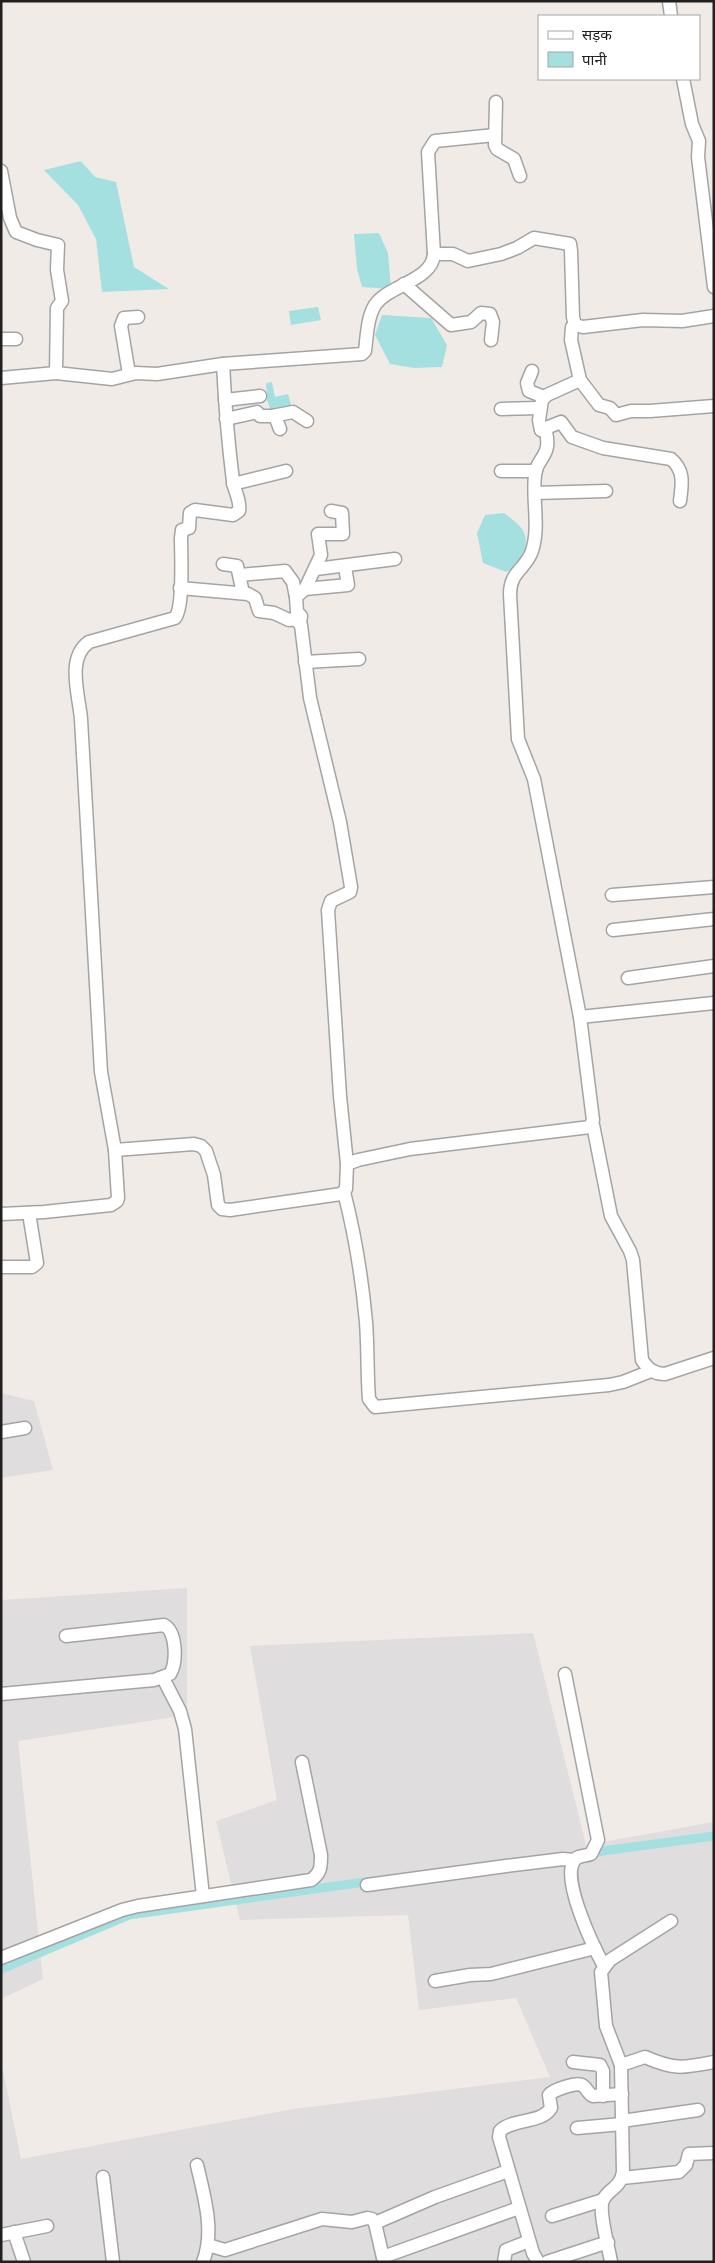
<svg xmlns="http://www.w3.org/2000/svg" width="715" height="2263" font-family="Rubik,'Noto Sans Devanagari',sans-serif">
	<rect width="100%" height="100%" fill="#f1ebe7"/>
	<g fill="#dfddde">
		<polygon points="1,1393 34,1401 53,1470 1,1478"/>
		<polygon points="187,1588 187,1715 18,1741 43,1979 1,1999 1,1600"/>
		<polygon points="533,1633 586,1845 714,1822 714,2262 1,2262 1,2061 21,2159 294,2109 550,2077 516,1998 419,2010 408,1915 240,1920 216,1821 277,1800 250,1646"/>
	</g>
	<g fill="#a5e0e1">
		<polygon points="81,161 95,177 116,182 134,267 169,289 102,292 96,239 78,205 44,170"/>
		<polygon points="379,233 388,253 391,289 362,287 357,269 354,234"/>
		<polygon points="318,307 321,320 291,325 289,311"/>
		<polygon points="382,315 431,318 447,345 442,367 414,368 390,364 375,335"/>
		<polygon points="272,382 275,397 288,394 293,411 272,414 267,400 266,383"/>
		<path d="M504,513C529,532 528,533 523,564L506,572L483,563L477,533L485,515Z"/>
	</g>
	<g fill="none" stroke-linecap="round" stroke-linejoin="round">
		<g stroke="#a5e0e1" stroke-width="9">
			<polyline points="588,1853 714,1836"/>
			<polyline points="1,1969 129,1915 372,1881"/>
		</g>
		<defs>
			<g id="minor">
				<polyline points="669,1 671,16"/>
				<polyline points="683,79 692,124 699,141 698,157 714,287"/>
				<polyline points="496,102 495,145 497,149 514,159 520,176"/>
				<polyline points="495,135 435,141 428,152 434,254 453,254 468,261 501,254 517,248 534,238 570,244 571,251 573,317 575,325 583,327 643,320 682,321 714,316"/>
				<polyline points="1,171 10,218 16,232 37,240 58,245 57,270 62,301 57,308 56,373"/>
				<polyline points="404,284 451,325 471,322 481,313 490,314 493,322 491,340"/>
				<path d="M575,325L572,327L571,340L580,380L547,395L542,400L539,420L541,430L546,432C552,457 536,458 535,475C532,500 540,526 532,551C526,569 510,571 510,594L518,739L534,779L580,1017"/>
				<polyline points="1,339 16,339"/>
				<polyline points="532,371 527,383 529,391 544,397"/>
				<polyline points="129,374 121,326 124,318 138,317"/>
				<path d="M1,378L56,373L112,379L136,373L157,374L223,364L362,354L365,351C367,336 367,318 375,305C390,284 432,281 434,254"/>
				<polyline points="580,380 599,405 610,408 616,415 631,411 650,411 714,406"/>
				<polyline points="225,400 260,396"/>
				<polyline points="501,409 539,408"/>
				<polyline points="272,416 293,412 307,421"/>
				<polyline points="226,419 257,412 260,416 275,416 280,429"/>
				<path d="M541,430L561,422L572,437L603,448L671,459C685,471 682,484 680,501"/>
				<polyline points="501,471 536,471"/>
				<polyline points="233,484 286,471"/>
				<polyline points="535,493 606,491"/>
				<polyline points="223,564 237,566 243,593"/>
				<polyline points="316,569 395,559"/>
				<polyline points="240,575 285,571 293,582 296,597"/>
				<polyline points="180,588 248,594 255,598 259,611 274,613 289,620 295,619 301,625 310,698 340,822 351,887 350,892 331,901 328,910 340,1096 347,1164"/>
				<polyline points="305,589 348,585 345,567"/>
				<polyline points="300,622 301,616 297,612 296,597 305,589 321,555 318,534 343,534 342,513 331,511"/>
				<polyline points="305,662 359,659"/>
				<polyline points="612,895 714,887"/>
				<polyline points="613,930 714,919"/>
				<polyline points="628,978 714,966"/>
				<path d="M593,1125L611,1216L630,1251L633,1260L642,1360C648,1369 654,1374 665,1374L714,1358"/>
				<polyline points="115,1150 194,1144 201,1146 206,1151 214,1175 218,1205 222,1209 230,1210 341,1194 346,1189 347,1164 358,1160 410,1149 590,1127 593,1120 580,1017 714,1003"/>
				<path d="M344,1192C355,1235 362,1278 366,1322C368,1348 367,1374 369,1399L375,1407L609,1385L623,1382L651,1371"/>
				<path d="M1,1214L44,1212L111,1205L117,1201L118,1198L115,1150L101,1072L81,719C79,695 66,658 89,642L175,618C184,607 181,555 181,538L182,530L189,528L190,513L195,510L233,515L239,511C241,500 234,491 233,481C228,442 225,403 223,364"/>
				<polyline points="1,1267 32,1267 37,1263 29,1213"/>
				<polyline points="1,1432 25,1428"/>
				<path d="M565,1674L598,1840L591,1854C586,1856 577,1855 574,1861C561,1880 594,1948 604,1966"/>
				<polyline points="163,1678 180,1711 185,1729 203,1896"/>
				<path d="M1,1694L154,1680L170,1674C177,1663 177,1632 164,1625L66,1636"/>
				<polyline points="367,1885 506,1866 563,1859 574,1860"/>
				<path d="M1,1958L122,1910L138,1906L311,1880C321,1873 321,1867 321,1855L302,1762"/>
				<polyline points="435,1981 470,1975 491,1974 595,1948"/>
				<polyline points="573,2062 600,2065 603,2071 603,2096"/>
				<path d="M621,2065L645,2057C675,2070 682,2068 714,2062"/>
				<polyline points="622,2121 698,2110"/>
				<polyline points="577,2128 622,2124"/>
				<path d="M197,2165C204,2196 215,2231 203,2262"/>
				<polyline points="103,2177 113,2262"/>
				<polyline points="622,2178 679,2172 686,2165 689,2154 714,2153"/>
				<polyline points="552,2216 603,2200"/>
				<polyline points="375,2223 435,2197 508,2171"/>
				<polyline points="14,2232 24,2262"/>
				<polyline points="1,2235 47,2226"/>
				<polyline points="208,2245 225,2250 322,2219 352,2222 367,2218 372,2219 375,2223 384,2262"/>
				<polyline points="383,2257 519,2208"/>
				<polyline points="504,2262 506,2250 529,2241"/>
				<path d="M538,2262L533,2253L499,2137L500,2131C513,2118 541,2124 551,2108L549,2095C552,2090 577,2082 582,2085C587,2088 588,2094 593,2096L622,2094"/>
				<polyline points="547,2262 608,2242"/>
				<path d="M611,2262C609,2248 598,2212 603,2200C609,2188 620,2189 623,2172L621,2065L606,2026L601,1972L610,1960L671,1921"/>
			</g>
		</defs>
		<use href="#minor" stroke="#a4a4a4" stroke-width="15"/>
		<use href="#minor" stroke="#fff" stroke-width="12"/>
	</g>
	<rect width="715" height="2263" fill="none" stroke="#202020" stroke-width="5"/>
	<rect x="538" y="15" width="162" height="65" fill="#ffffff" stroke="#a6a6a6"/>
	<rect x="548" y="31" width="25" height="8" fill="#ffffff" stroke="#a6a6a6"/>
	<text x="582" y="40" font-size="15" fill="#202020">सड़क</text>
	<rect x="548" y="52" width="25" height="15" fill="#a5e0e1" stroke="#a6a6a6"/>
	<text x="582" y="65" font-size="15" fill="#202020">पानी</text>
</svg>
